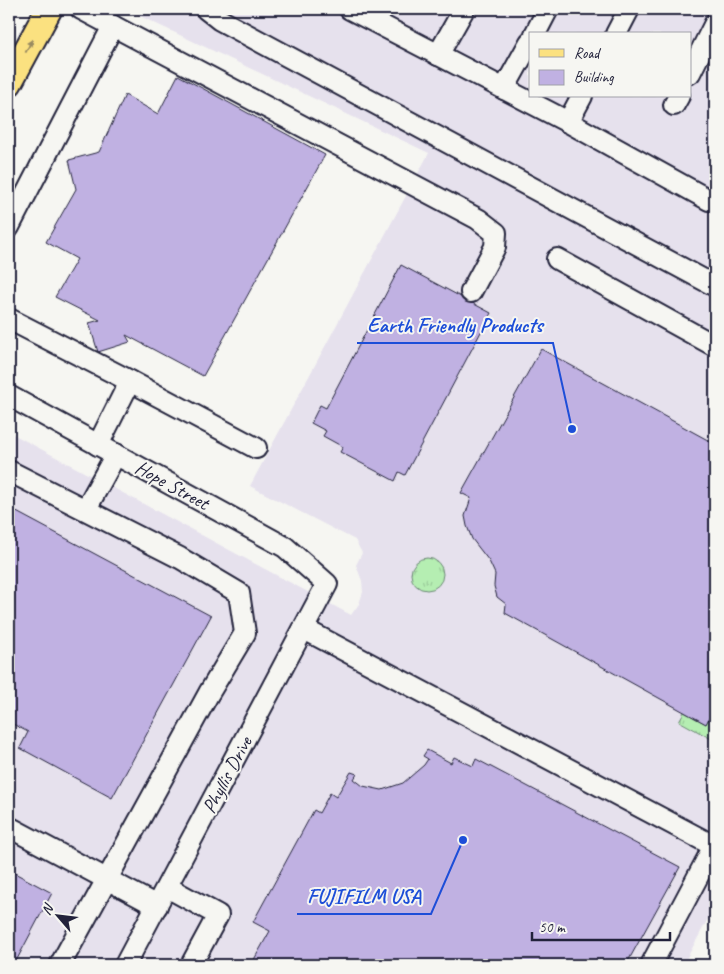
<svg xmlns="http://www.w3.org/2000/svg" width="724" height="974" font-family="Caveat,sans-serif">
	<defs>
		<pattern id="grass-tufts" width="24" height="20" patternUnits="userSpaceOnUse" patternTransform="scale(1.25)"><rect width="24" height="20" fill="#b5eeb2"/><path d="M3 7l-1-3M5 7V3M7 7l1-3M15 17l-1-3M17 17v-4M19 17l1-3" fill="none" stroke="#9bcc9a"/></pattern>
	</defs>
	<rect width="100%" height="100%" fill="#f6f6f2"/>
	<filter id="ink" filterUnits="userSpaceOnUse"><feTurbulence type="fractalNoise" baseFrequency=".02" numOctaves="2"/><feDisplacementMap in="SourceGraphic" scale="10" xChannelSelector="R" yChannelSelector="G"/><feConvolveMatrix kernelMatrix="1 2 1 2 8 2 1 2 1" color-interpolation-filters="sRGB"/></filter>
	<g filter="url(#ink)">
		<path fill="#e6e1ed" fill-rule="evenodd" d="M125,9H715V906L683,965H9V432L351,615L359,604L363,592L362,581L356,565L362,553L355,540L250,486L429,153ZM530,34H690V96H530Z"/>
		<g fill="url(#grass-tufts)" stroke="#6c8876">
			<circle cx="427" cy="574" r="16"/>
			<polygon points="715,707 715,741 679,721 684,712 706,724"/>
		</g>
		<g fill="#c0b1e2" stroke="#22223b">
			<polygon points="178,75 325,155 203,376 126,335 130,342 98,352 89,323 100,320 55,297 77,259 46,242 76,189 69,160 99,152 125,95 158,114"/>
			<polygon points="401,265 491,313 405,475 399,472 395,481 340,452 343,447 323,436 326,431 311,423 320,405 326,408"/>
			<polygon points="541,349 715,444 715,707 706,724 505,613 506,604 497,597 494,586 495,574 489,561 472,539 467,526 465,516 471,498 461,493"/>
			<polygon points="9,508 211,616 112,798 20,748 28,732 9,722"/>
			<polygon points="427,750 451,763 454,757 473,766 476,759 680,867 626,965 251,965 270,931 253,922 314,810 319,813 330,793 336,797 351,772 357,774 354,779 363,786 382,790 403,783 424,765 428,759 423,756"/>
			<polygon points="9,870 52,893 14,965 9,965"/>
		</g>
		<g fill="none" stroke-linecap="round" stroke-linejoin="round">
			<defs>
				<g id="minor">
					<polyline points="81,9 478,219 496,233 495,247 471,292"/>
					<polyline points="206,9 220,20 715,286"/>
					<polyline points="350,9 568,122"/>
					<polyline points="535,34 548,9"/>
					<polyline points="616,34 629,9"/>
					<polyline points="438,55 464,9"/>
					<polyline points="690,73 715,23"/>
					<polyline points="504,89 530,42"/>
					<polyline points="582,96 568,122 709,200"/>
					<polyline points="674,105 679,96"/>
					<polyline points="9,227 113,26"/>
					<polyline points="557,259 715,346"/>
					<polyline points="9,319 130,381 256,448"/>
					<polyline points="9,396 285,547 327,584 125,965"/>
					<polyline points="98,445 130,381"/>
					<polyline points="9,471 180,558 239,593 245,633 209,693 60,965"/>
					<polyline points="86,509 116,454"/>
					<polyline points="304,629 714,846 651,965"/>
					<polyline points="9,827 157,906"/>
					<polyline points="167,887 218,915 191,965"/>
				</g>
				<polyline id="major" points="9,83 49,9"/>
			</defs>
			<use href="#minor" stroke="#22223b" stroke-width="24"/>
			<use href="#major" stroke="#22223b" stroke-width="29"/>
			<use href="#minor" stroke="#f6f6f2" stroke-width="20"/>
			<use href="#major" stroke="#fbe180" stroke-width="25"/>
		</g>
		<defs><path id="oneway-solid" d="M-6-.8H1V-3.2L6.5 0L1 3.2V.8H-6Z" transform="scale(1.25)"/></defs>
		<use fill="#998b61" href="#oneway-solid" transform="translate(29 46) rotate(-62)"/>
	</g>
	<g text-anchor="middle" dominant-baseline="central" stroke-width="4" stroke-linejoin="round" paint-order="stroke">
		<g font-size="20" fill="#22223b" stroke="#f6f6f2">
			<text transform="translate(172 485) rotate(29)">Hope Street</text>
			<text transform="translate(227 775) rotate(-62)">Phyllis Drive</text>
		</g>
	</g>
	<path fill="none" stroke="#1d4ed8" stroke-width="2" d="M572 429L553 343H357M463 840L431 914H297"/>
	<g fill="#1d4ed8" stroke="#f6f6f2" stroke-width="2">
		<circle cx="572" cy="429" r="5"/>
		<circle cx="463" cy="840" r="5"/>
	</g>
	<g font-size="21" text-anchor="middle" font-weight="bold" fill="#1d4ed8" stroke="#f6f6f2" stroke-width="4" stroke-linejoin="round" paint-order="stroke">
		<text x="455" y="332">Earth Friendly Products</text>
		<text x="364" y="903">FUJIFILM USA</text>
	</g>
	<rect width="724" height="974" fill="none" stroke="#f6f6f2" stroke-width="30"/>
	<rect x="15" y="15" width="694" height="944" fill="none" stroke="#22223b" stroke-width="2" filter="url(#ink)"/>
	<rect x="529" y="32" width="162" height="65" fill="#f6f6f2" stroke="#a1a1a9"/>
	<rect x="539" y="49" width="25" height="8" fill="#fbe180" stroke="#a1a1a9"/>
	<text x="574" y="58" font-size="15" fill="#22223b">Road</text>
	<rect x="539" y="70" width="25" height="15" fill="#c0b1e2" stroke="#a1a1a9"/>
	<text x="574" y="82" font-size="15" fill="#22223b">Building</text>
	<g transform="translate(58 916) rotate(298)" stroke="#f6f6f2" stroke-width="4" paint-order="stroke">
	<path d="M0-4L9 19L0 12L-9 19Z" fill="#22223b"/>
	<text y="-8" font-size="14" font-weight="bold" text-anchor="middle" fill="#22223b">N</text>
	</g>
	<path d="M532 932v8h138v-8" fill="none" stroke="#22223b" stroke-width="2.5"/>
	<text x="539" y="932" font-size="15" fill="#22223b" stroke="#f6f6f2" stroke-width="4" paint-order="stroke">50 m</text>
</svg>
